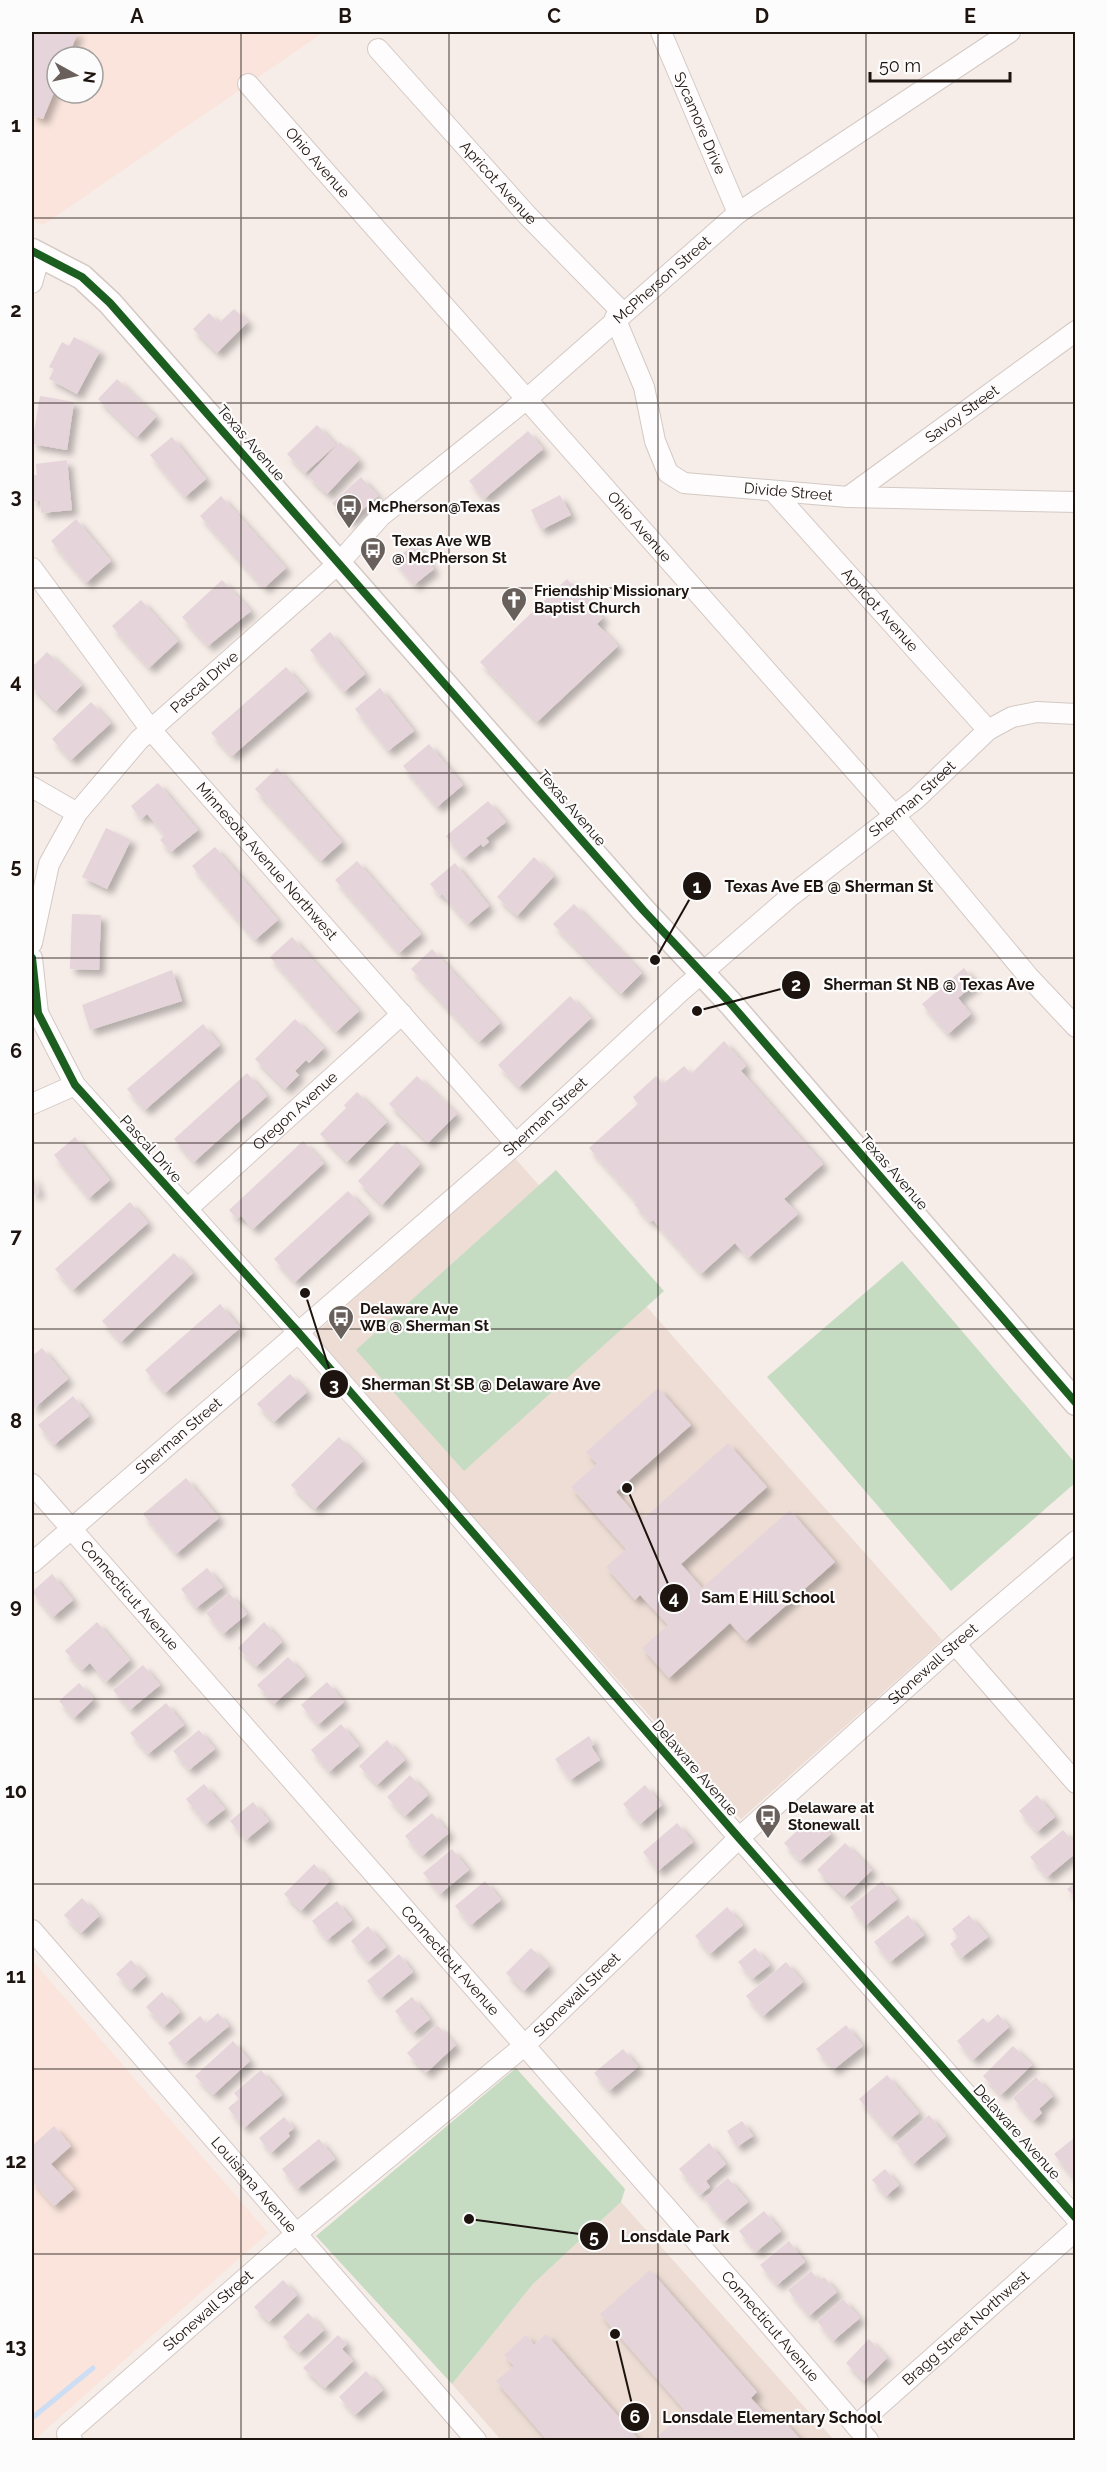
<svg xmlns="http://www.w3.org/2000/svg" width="1107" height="2472" font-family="Raleway,sans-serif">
	<defs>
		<filter id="shadow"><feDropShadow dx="5.5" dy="5.5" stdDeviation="3" flood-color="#0004"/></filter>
	</defs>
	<rect width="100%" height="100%" fill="#f6ece8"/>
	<g fill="#fae4db" fill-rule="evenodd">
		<path d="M32,32H324L43,225L32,220ZM57,57H93V93H57Z"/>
		<polygon points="32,1960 268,2233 34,2440 32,2440"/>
	</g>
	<g fill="#edddd5">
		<polygon points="513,1156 942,1640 741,1819 313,1336"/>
		<polygon points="621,2202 834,2440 501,2440 452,2384 533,2284"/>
	</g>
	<g fill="#c5dcc3">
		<polygon points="556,1170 664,1291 464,1471 356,1350"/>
		<polygon points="902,1261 1075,1463 1075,1483 951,1591 767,1377"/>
		<polygon points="516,2068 625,2189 621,2202 533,2284 452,2384 316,2236"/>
	</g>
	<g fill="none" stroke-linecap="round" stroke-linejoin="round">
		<polyline stroke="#cddef4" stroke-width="5" points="32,2418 93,2368"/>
	</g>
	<g fill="#e6d4db" filter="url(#shadow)">
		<polygon points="32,32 78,32 68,57 57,57 57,85 43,119 32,115"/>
		<polygon points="234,309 248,322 217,353 193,329 209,313 219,323"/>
		<polygon points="74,337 100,351 77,394 49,379 54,369 49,367 62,342 69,346"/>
		<polygon points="117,379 156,417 137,437 98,399"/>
		<polygon points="40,396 74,402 67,450 32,444"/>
		<polygon points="317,425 336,445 305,473 287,454"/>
		<polygon points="528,431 543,449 484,499 469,481"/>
		<polygon points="172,437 206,479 185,497 150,455"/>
		<polygon points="340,442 359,460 327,494 308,476"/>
		<polygon points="67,460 72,510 41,513 40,501 33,501 32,475 37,475 36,464"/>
		<polygon points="361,477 378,496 349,522 332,503"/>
		<polygon points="560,495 571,515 541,530 531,510"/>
		<polygon points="221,496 286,568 264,588 200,516"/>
		<polygon points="76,519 111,561 86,583 51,541"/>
		<polygon points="415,544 434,569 414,585 394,560"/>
		<polygon points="567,579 603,618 597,624 618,646 537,722 480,662"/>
		<polygon points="222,580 251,611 208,646 182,617"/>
		<polygon points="141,600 178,641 149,668 112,626"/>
		<polygon points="330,632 365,674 344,692 310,650"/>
		<polygon points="47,652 82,685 56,711 32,687 32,667"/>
		<polygon points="286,667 307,691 232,756 211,733"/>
		<polygon points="380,688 414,731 388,751 355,709"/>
		<polygon points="91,702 111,723 71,760 52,739"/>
		<polygon points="429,744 463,785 437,807 403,766"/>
		<polygon points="277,768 342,842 321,861 255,789"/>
		<polygon points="158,783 198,830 171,852 160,840 165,835 147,814 141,819 131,806"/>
		<polygon points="488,801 506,822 486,838 489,842 483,847 481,844 464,858 446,836"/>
		<polygon points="106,828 131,840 107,889 82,877"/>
		<polygon points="215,847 278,920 255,940 192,866"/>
		<polygon points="534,857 554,876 517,916 497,897"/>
		<polygon points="357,861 421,934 399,953 335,880"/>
		<polygon points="455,863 489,906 468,924 442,894 440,896 430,884"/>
		<polygon points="574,904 642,973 621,994 553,924"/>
		<polygon points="72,914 101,915 99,970 70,969"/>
		<polygon points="292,937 359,1011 336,1032 270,957"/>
		<polygon points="432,949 500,1023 479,1042 411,969"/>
		<polygon points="964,968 976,983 958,998 971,1014 948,1034 922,1004"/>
		<polygon points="172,970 182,1001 90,1030 82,1005"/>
		<polygon points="570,996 591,1018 519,1087 498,1065"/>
		<polygon points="295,1019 324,1048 309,1063 306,1060 295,1071 299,1075 285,1089 255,1059"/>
		<polygon points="203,1024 220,1045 145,1110 127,1089"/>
		<polygon points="724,1041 746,1066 741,1071 823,1164 784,1199 798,1214 748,1258 735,1243 701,1274 653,1220 650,1222 634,1204 637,1202 589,1148 638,1104 633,1097 656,1076 663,1084 684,1066 691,1074"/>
		<polygon points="247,1073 267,1096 194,1162 174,1139"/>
		<polygon points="417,1076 457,1114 428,1143 389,1104"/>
		<polygon points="357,1092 387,1122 347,1162 320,1134 346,1108 344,1105"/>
		<polygon points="75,1137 110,1180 89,1198 54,1155"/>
		<polygon points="303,1141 324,1163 253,1229 241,1216 237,1219 229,1210"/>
		<polygon points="397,1141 420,1164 382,1205 358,1181"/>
		<polygon points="32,1173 39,1193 32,1195"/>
		<polygon points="348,1191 369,1214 295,1282 274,1259"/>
		<polygon points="130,1202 148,1223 73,1290 55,1269"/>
		<polygon points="174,1253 193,1273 121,1342 102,1321"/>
		<polygon points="220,1304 240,1328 165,1393 145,1370"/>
		<polygon points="42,1348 68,1379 32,1410 32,1367 34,1365 32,1356"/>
		<polygon points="290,1374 307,1392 274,1422 257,1404"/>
		<polygon points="658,1388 691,1425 616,1492 641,1521 728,1443 767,1487 681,1564 702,1588 790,1510 835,1562 746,1641 730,1623 669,1678 642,1648 668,1625 640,1595 635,1600 606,1567 626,1549 571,1487 597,1464 586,1452"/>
		<polygon points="73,1396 89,1416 54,1445 38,1425"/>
		<polygon points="339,1437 363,1461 315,1509 291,1485"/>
		<polygon points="186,1478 219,1518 176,1554 143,1514"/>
		<polygon points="207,1568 223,1587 196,1608 181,1589"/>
		<polygon points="52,1574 73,1600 53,1617 32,1592"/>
		<polygon points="229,1593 247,1614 223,1634 206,1613"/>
		<polygon points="97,1622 130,1660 106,1682 90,1663 82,1670 65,1651"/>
		<polygon points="264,1622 282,1642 256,1667 238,1648"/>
		<polygon points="288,1657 305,1676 274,1704 257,1685"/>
		<polygon points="143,1665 160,1685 130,1710 113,1690"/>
		<polygon points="327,1682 344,1702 318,1725 301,1705"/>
		<polygon points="79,1683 94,1699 74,1718 59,1701"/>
		<polygon points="166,1703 184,1725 148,1754 130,1733"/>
		<polygon points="341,1724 359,1746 329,1772 311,1750"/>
		<polygon points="199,1730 215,1749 189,1770 173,1751"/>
		<polygon points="589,1736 594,1744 591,1746 600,1760 570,1780 555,1759"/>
		<polygon points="387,1740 405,1760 377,1785 359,1766"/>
		<polygon points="410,1775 428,1795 405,1816 387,1797"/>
		<polygon points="204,1784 225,1809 206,1824 186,1799"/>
		<polygon points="645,1785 662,1805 640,1824 623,1804"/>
		<polygon points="1037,1795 1055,1817 1037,1832 1019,1811"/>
		<polygon points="253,1802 269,1821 246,1840 230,1821"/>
		<polygon points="432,1813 449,1833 422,1856 405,1836"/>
		<polygon points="808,1821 814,1829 821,1823 831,1834 800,1861 784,1843"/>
		<polygon points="677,1823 693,1842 658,1871 643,1852"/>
		<polygon points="1063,1830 1076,1845 1076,1853 1047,1877 1030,1857"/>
		<polygon points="845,1843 872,1870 844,1897 817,1870"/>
		<polygon points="452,1849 469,1870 440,1894 423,1873"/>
		<polygon points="314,1864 330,1881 301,1911 284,1894"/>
		<polygon points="485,1881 501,1900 471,1925 455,1906"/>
		<polygon points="882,1881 897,1899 865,1926 850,1907"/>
		<polygon points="1076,1882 1076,1899 1067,1889"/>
		<polygon points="82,1898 99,1916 81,1933 64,1915"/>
		<polygon points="337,1901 352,1920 327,1940 312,1921"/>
		<polygon points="727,1907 743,1925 710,1954 695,1936"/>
		<polygon points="908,1915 924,1935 890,1962 874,1942"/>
		<polygon points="969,1915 988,1937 961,1958 950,1944 958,1937 952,1929"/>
		<polygon points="368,1926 386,1947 368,1962 351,1941"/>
		<polygon points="531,1948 549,1966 524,1991 506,1973"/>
		<polygon points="755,1948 770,1965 752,1979 738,1962"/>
		<polygon points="399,1954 413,1972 381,1998 367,1981"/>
		<polygon points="131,1960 146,1976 131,1990 116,1974"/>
		<polygon points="786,1962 803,1982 763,2016 746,1996"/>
		<polygon points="162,1992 180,2012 164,2027 146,2007"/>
		<polygon points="412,1997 430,2019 413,2033 395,2011"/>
		<polygon points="218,2013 229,2026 185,2063 168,2043 200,2016 206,2023"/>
		<polygon points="998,2014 1009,2027 973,2060 957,2041 983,2018 988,2023"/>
		<polygon points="437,2025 456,2045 426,2073 407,2053"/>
		<polygon points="846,2025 863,2046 833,2070 816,2049"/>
		<polygon points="233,2041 250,2061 213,2095 195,2076"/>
		<polygon points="1013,2046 1032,2065 1001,2095 983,2076"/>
		<polygon points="623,2049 638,2067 609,2091 594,2073"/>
		<polygon points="261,2070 282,2095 244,2128 228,2108 239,2099 234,2093"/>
		<polygon points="887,2075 919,2113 891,2137 859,2099"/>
		<polygon points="1036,2077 1053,2096 1039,2109 1042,2113 1033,2121 1013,2098"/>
		<polygon points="929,2115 946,2136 913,2164 896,2143"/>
		<polygon points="284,2117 294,2128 288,2133 290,2136 271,2153 259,2138"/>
		<polygon points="742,2121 753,2136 737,2147 727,2131"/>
		<polygon points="54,2126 71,2146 51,2164 74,2189 54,2206 32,2181 32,2141 34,2144"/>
		<polygon points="1074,2138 1076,2140 1076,2181 1054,2154"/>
		<polygon points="319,2139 335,2159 297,2189 282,2169"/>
		<polygon points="709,2143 726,2164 706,2181 710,2187 700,2195 679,2169"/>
		<polygon points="885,2169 899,2185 886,2196 872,2180"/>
		<polygon points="728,2178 748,2202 724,2222 704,2198"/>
		<polygon points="764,2211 781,2231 756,2252 739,2231"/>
		<polygon points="789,2241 805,2262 777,2285 760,2265"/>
		<polygon points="650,2270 757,2392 751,2398 769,2418 776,2412 801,2440 653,2440 686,2412 600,2314"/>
		<polygon points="811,2271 819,2281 824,2277 837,2292 809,2316 788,2290"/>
		<polygon points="283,2280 297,2295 269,2322 254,2307"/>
		<polygon points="843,2299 860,2318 833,2341 817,2321"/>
		<polygon points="308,2313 324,2330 299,2353 283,2337"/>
		<polygon points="546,2334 639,2440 547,2440 496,2381 514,2366 504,2355 526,2335 534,2345"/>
		<polygon points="338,2335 347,2344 342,2349 353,2361 325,2388 303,2368"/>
		<polygon points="869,2339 887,2358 864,2381 846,2363"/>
		<polygon points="366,2371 383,2390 355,2415 339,2397"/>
	</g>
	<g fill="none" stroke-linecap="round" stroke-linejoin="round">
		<defs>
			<g id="minor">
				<path id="s1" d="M661,32L738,213"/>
				<path id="s2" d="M378,49L527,215L622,312"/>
				<path id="s3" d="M248,84L895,816L1028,976L1076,1027"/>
				<polyline points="32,283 40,255"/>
				<path id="s4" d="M615,318L644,387L655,441L668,473L684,483L848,497L1076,502"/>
				<path id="s5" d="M773,491L988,730"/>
				<path id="s6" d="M848,497L1076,331"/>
				<path id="s7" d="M32,568L151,730L516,1144"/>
				<polyline points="32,787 77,813"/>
				<path id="s8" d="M32,943L49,864L77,813L139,740L339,563L381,516L528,398L738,213L1010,32"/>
				<polyline points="32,958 38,1013 75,1085 298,1332 739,1838 1076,2218"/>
				<polyline points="32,1104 75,1085"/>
				<path id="s9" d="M187,1209L402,1014"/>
				<path id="s10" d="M32,1484L761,2315L868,2440"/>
				<path id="s11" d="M32,1563L516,1144L680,992L792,895L917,798L988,730L1012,717L1037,712L1076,714"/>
				<polyline points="955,1644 1076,1783"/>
				<path id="s12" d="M32,1930L476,2440"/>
				<path id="s13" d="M856,2426L1076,2230"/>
				<path id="s14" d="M72,2440L67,2434L297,2233L524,2046L739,1838L955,1644L1076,1541"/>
			</g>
			<polyline id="tertiary" points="32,251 82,277 110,303 643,910 731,1004 1076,1403"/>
		</defs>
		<use href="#minor" stroke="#d3c9c5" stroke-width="22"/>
		<use href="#tertiary" stroke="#d3c9c5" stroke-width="27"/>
		<use href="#minor" stroke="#fefcfc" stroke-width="20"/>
		<use href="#tertiary" stroke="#fefcfc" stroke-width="24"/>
		<defs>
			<g id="cycleway">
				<polyline points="32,251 82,277 110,303 643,910 731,1004 1076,1403"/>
				<polyline points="32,958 38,1013 75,1085 298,1332 739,1838 1076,2218"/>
			</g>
		</defs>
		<use href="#cycleway" stroke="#fcfcfc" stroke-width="11"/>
		<use href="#cycleway" stroke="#1b5e20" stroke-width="8"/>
	</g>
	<path fill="none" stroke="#1e140f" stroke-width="1.5" stroke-opacity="0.55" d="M241,32V2440M449,32V2440M658,32V2440M866,32V2440M32,218H1076M32,403H1076M32,588H1076M32,773H1076M32,958H1076M32,1143H1076M32,1329H1076M32,1514H1076M32,1699H1076M32,1884H1076M32,2069H1076M32,2254H1076"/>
	<defs>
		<symbol id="bus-pin" viewBox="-11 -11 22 30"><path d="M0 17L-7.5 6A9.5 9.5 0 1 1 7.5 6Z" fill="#6a605b" stroke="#fcfcfc"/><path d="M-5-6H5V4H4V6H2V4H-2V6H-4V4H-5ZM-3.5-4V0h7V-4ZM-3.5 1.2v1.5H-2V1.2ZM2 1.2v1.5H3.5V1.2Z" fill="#fff"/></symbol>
		<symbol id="church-pin" viewBox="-11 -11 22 30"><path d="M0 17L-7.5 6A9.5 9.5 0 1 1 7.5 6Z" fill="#6a605b" stroke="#fcfcfc"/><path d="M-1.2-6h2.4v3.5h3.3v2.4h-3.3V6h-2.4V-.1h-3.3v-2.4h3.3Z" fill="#fff"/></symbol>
	</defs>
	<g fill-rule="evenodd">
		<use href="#bus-pin" x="334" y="492" width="30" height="40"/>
		<use href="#bus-pin" x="358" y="535" width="30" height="40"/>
		<use href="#church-pin" x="499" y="585" width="30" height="40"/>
		<use href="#bus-pin" x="326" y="1303" width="30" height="40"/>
		<use href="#bus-pin" x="753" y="1802" width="30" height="40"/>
	</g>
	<g text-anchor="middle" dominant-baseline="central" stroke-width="4.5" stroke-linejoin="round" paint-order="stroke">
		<g font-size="15" fill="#1e140f" stroke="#fcfcfc">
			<text stroke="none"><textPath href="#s1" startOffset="99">Sycamore Drive</textPath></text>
			<text stroke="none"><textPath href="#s3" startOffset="105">Ohio Avenue</textPath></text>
			<text stroke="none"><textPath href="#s2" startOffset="180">Apricot Avenue</textPath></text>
			<text stroke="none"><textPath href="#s8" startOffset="932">McPherson Street</textPath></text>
			<text stroke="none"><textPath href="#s6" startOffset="141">Savoy Street</textPath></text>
			<text transform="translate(251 443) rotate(49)">Texas Avenue</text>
			<text stroke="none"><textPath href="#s4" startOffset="288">Divide Street</textPath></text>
			<text stroke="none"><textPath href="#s3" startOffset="591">Ohio Avenue</textPath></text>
			<text stroke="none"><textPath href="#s5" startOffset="160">Apricot Avenue</textPath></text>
			<text stroke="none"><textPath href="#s8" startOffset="322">Pascal Drive</textPath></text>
			<text stroke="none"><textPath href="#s11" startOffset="1166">Sherman Street</textPath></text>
			<text transform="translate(572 808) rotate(49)">Texas Avenue</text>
			<text stroke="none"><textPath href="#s7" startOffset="376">Minnesota Avenue Northwest</textPath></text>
			<text stroke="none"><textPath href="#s9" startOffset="146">Oregon Avenue</textPath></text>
			<text stroke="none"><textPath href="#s11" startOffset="680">Sherman Street</textPath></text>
			<text transform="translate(151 1149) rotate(48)">Pascal Drive</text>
			<text transform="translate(894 1172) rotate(49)">Texas Avenue</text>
			<text stroke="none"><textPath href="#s11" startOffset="194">Sherman Street</textPath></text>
			<text stroke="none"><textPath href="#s10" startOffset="148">Connecticut Avenue</textPath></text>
			<text stroke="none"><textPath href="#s14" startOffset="1167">Stonewall Street</textPath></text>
			<text transform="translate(695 1768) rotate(49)">Delaware Avenue</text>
			<text stroke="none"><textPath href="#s10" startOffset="634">Connecticut Avenue</textPath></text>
			<text stroke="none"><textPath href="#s14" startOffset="681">Stonewall Street</textPath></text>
			<text transform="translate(1017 2132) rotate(48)">Delaware Avenue</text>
			<text stroke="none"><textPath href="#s12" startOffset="338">Louisiana Avenue</textPath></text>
			<text stroke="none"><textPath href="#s14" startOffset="195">Stonewall Street</textPath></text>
			<text stroke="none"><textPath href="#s10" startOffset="1120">Connecticut Avenue</textPath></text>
			<text stroke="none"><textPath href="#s13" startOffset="147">Bragg Street Northwest</textPath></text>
		</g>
		<g font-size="15" font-weight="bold" fill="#1e140f" stroke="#fcfcfc" text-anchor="start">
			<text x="368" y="507">McPherson@Texas</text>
			<text x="392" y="541">Texas Ave WB<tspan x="392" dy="17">@ McPherson St</tspan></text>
			<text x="534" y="591">Friendship Missionary<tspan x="534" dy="17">Baptist Church</tspan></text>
			<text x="360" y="1309">Delaware Ave<tspan x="360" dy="17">WB @ Sherman St</tspan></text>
			<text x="788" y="1808">Delaware at<tspan x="788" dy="17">Stonewall</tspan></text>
		</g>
	</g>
	<path fill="none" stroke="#1e140f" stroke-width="2" d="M655 960L697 886M697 1011L796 985M305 1293L334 1384M627 1488L674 1598M469 2219L594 2236M615 2334L635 2417"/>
	<g fill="#1e140f" stroke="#fcfcfc" stroke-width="2">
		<circle cx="655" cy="960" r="6"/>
		<circle cx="697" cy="1011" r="6"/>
		<circle cx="305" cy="1293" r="6"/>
		<circle cx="627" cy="1488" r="6"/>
		<circle cx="469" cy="2219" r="6"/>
		<circle cx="615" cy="2334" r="6"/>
		<circle cx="697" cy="886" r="15"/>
		<circle cx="796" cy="985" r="15"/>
		<circle cx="334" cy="1384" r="15"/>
		<circle cx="674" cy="1598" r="15"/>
		<circle cx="594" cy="2236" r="15"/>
		<circle cx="635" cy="2417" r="15"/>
	</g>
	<g font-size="18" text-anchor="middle" font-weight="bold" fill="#fff">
		<text x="697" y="893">1</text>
		<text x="796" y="991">2</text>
		<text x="334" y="1391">3</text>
		<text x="674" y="1604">4</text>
		<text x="594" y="2243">5</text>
		<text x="635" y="2423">6</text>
	</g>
	<g font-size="16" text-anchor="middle" font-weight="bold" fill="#1e140f" stroke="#fcfcfc" stroke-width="4.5" stroke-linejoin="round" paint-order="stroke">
		<text x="829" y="892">Texas Ave EB @ Sherman St</text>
		<text x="929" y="990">Sherman St NB @ Texas Ave</text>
		<text x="481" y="1390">Sherman St SB @ Delaware Ave</text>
		<text x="768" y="1603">Sam E Hill School</text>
		<text x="675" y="2242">Lonsdale Park</text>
		<text x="772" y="2423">Lonsdale Elementary School</text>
	</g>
	<rect width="1107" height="2472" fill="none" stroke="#fcfcfc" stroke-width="66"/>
	<g transform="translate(75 75) rotate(98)"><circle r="28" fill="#fcfcfc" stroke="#a39f9d" stroke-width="1.5"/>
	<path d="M0-4.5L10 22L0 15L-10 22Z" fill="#6a605b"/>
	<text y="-9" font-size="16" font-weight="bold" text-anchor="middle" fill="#1e140f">N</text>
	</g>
	<path d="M870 72v9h140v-9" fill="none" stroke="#1e140f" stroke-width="3"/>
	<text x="879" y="72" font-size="18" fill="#1e140f" stroke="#fcfcfc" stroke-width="4.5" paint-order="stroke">50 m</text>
	<rect x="33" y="33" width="1041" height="2406" fill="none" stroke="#1e140f" stroke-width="2"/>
	<g font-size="20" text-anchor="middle" font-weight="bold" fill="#1e140f">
		<text x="137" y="23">A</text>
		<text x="345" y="23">B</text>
		<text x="554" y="23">C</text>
		<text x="762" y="23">D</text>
		<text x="970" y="23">E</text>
		<text x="16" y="132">1</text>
		<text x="16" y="317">2</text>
		<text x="16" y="503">3</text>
		<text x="16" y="688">4</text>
		<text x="16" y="873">5</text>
		<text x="16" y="1058">6</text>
		<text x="16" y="1243">7</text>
		<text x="16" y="1428">8</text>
		<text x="16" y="1613">9</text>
		<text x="16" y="1798">10</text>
		<text x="16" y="1983">11</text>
		<text x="16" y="2168">12</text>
		<text x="16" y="2353">13</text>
	</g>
</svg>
